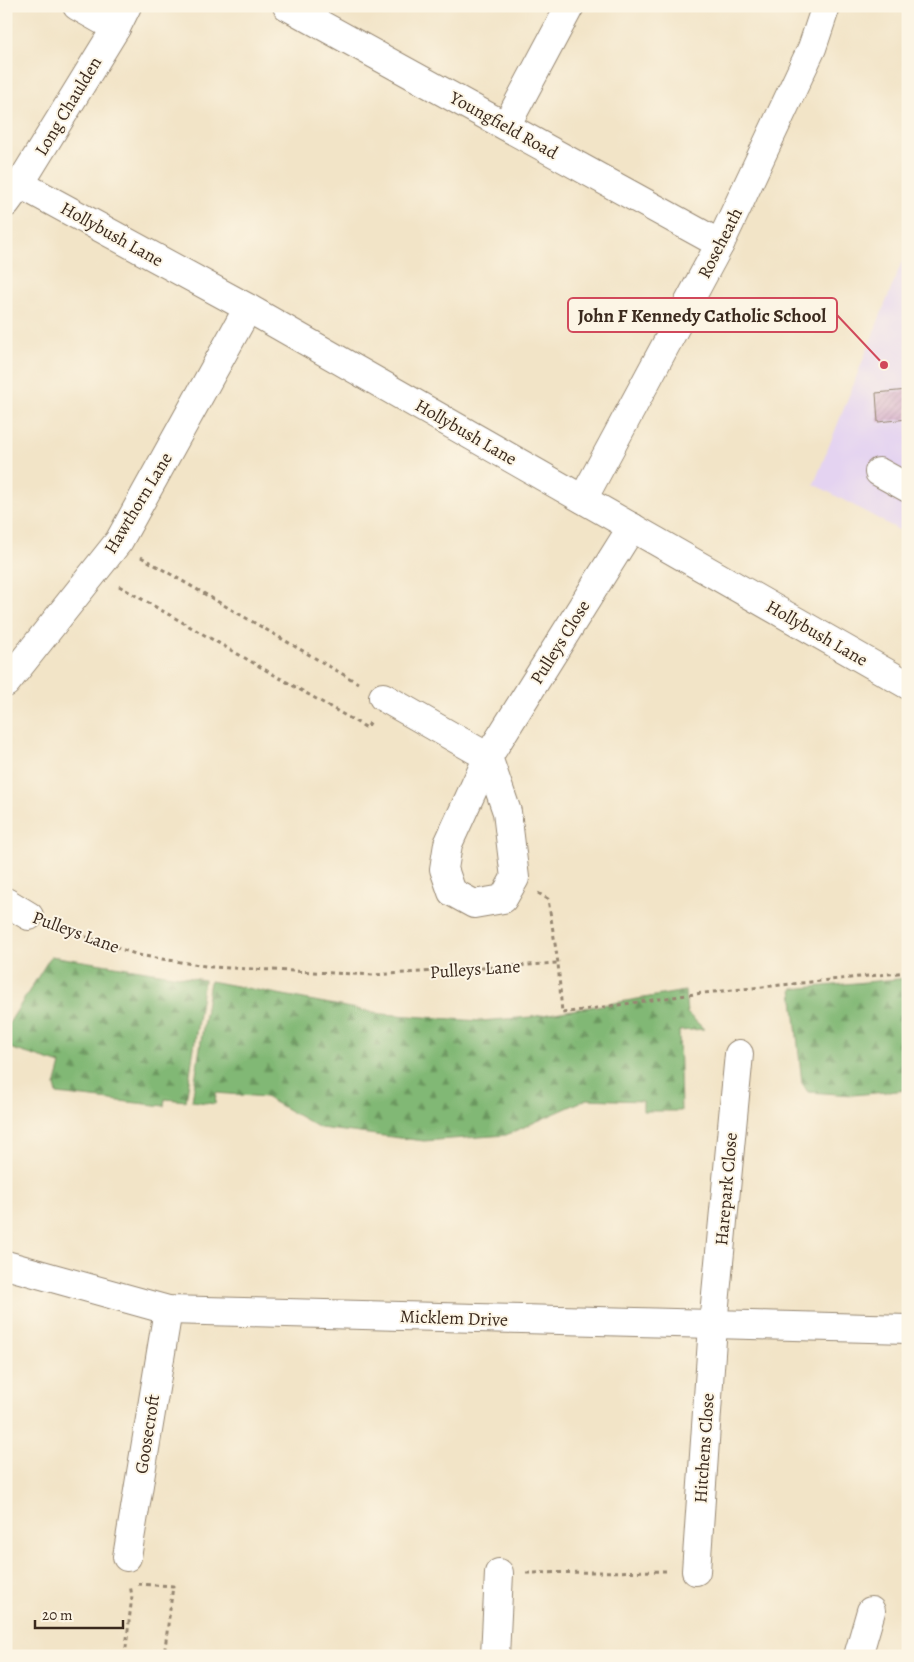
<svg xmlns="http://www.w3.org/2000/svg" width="914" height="1662" font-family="Alegreya,serif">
	<defs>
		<pattern id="forest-firs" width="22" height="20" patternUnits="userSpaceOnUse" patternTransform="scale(1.25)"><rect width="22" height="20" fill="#81b874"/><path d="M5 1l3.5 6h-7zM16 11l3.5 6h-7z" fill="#6b965f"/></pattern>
		<pattern id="building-hatch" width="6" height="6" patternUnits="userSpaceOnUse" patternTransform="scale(1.25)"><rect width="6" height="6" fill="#d0a4c8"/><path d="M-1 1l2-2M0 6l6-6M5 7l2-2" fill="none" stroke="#aa86a2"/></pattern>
	</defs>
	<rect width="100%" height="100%" fill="#fcf5e5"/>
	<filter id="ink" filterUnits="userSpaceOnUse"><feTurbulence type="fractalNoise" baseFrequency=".02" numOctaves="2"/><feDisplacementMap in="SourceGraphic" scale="10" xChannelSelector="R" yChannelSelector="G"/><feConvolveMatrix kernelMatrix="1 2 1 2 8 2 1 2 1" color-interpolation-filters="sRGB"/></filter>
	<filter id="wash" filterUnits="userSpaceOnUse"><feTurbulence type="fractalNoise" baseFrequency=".0096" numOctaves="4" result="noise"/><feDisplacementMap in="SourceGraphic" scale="20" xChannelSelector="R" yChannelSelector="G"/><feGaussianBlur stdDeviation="1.12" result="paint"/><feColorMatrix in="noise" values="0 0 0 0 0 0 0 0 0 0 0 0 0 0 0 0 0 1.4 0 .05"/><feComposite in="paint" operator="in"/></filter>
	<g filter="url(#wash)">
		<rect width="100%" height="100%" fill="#f2e4c7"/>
		<polygon fill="#e4d3f1" points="908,246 908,535 814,484"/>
		<g fill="url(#forest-firs)" stroke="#5e7149">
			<polygon points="51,956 204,980 186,1101 165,1099 164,1106 57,1094 55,1086 61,1064 6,1047 6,1028"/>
			<polygon points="908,978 908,1090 853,1095 808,1092 802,1083 792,989"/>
			<polygon points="210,981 382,1014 480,1021 531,1017 685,991 687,1013 704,1029 679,1031 681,1111 643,1111 643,1101 587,1099 506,1135 424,1141 320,1128 265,1097 216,1093 215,1104 192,1101"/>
		</g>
		<g id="blocks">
			<polygon fill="url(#building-hatch)" points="908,390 908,419 878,422 876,393"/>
		</g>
	</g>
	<g filter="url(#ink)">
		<use href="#blocks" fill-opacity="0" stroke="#968772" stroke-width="1"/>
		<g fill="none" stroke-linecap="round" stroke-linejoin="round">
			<defs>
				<g id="minor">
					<polyline points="77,6 116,28"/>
					<polyline points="287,6 720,244"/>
					<polyline points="506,126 570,6"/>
					<polyline points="20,184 248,308 908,685"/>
					<polyline points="6,203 20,184 116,28 127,6"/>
					<polyline points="879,472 908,488"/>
					<polyline points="583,499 720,244 812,48 826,6"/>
					<polyline points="6,683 119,541 248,308"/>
					<polyline points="383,697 488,757 632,527"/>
					<polygon points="488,757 507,812 515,878 503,899 474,904 452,892 444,869 448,844"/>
					<polyline points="6,902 29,916"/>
					<polyline points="6,1265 168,1310 908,1329"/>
					<polyline points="127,1557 168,1310"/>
					<polyline points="696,1571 713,1325 739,1054"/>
					<polyline points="495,1656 499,1573"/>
					<polyline points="858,1656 871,1611"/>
				</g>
			</defs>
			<use href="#minor" stroke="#968772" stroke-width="30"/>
			<g stroke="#968772" stroke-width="3" stroke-dasharray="4 4" stroke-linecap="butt">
				<polyline points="141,557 358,683"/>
				<polyline points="119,586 367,728 371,721"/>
				<polyline points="538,893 548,899 558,963"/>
				<polyline points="55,926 138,955 211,967 374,975 558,963 562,1013 694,994 908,972"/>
				<polyline points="526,1573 668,1571"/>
				<polyline points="138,1584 173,1586 164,1656"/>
				<polyline points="125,1656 132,1596 130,1585"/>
			</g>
			<use href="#minor" stroke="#fff" stroke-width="28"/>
		</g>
	</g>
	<g text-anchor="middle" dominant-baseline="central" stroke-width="4" stroke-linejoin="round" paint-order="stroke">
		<g font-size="18" fill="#3b2a1e" stroke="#fcf5e5">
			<text transform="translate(68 106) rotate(-59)">Long Chaulden</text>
			<text transform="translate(504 125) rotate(29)">Youngfield Road</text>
			<text transform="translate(112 234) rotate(29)">Hollybush Lane</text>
			<text transform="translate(720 243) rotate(-63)">Roseheath</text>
			<text transform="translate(466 432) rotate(30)">Hollybush Lane</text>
			<text transform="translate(138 503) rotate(-59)">Hawthorn Lane</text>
			<text transform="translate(817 633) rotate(30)">Hollybush Lane</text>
			<text transform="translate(560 642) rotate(-58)">Pulleys Close</text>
			<text transform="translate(76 932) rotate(20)">Pulleys Lane</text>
			<text transform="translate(475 969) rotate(-4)">Pulleys Lane</text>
			<text transform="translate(726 1189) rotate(-85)">Harepark Close</text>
			<text transform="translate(454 1318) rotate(2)">Micklem Drive</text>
			<text transform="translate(147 1434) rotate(-81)">Goosecroft</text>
			<text transform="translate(704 1448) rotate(-86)">Hitchens Close</text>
		</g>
	</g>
	<path fill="none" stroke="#d1495b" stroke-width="2" d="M884 365L837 315"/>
	<circle fill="#d1495b" stroke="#fcf5e5" stroke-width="2" cx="884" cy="365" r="5"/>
	<rect fill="#fcf5e5" stroke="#d1495b" stroke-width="2" x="568" y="298" width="269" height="34" rx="5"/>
	<g font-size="19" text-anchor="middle" font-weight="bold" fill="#3b2a1e">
		<text x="702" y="322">John F Kennedy Catholic School</text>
	</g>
	<rect width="914" height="1662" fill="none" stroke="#fcf5e5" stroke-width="25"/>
	<path d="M35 1620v8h88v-8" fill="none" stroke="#3b2a1e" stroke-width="2.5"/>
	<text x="42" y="1620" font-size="15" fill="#3b2a1e" stroke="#fcf5e5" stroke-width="4" paint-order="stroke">20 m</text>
</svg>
